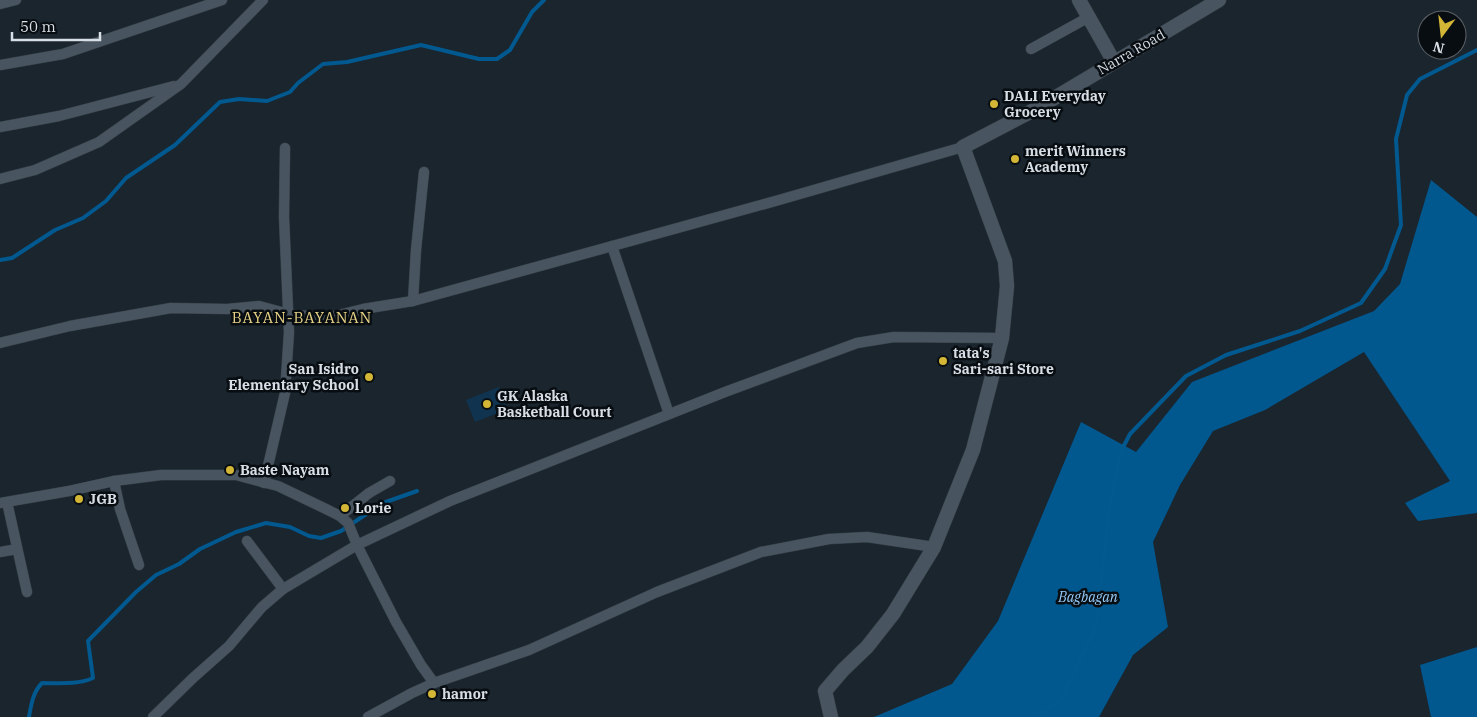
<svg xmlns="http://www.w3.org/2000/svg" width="1477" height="717" font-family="'IBM Plex Serif',serif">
	<rect width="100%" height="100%" fill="#1a252e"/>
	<polygon fill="#103450" points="499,387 508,409 475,422 466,400"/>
	<g fill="#00588e">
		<polygon points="1431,180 1477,217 1477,513 1418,521 1405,503 1450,481 1364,352 1265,410 1213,431 1180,485 1153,542 1168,627 1133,655 1099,717 874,717 952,684 998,621 1081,422 1136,452 1192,382 1374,311 1400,284"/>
		<polygon points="1477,647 1477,717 1431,717 1420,665"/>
	</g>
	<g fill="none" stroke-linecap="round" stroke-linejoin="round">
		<g stroke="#015990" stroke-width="4">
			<polyline points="0,260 12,258 55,230 83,218 106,201 126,178 175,145 220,102 239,99 267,101 290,92 298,83 323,64 347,62 421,45 479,59 497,59 510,50 532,12 544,0"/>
			<path d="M29,717C31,705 33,692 42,683C58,683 78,685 93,678L88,641L136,592L156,575L179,564L200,549L236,532L266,523L290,527L309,536L321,538L341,531L383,503L417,491"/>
			<polyline points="1034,717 1060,702 1096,626 1109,512 1120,453 1130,434 1186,376 1226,355 1300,331 1361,303 1385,269 1401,225 1396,139 1407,95 1420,79 1477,50"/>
		</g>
		<defs>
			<g id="minor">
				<polyline points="0,4 16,0"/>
				<polyline points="1031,49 1089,17"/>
				<polyline points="0,65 63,54 222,0"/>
				<polyline points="0,127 59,116 174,86"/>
				<polyline points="0,179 35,170 99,142 181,84 263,0"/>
				<polyline points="612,246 669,414"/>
				<polyline points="413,301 416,250 424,172"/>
				<polyline points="0,343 70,326 171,308 227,309 259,306 289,314 326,318 363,309 413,301 779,200 963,147"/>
				<polyline points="114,481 120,509 139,565"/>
				<polyline points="264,483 285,393 289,332 284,217 285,148"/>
				<polyline points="7,502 27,592"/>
				<polyline points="0,503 69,491 114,481 161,475 236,475 278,486 326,509 340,516 348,523 357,545 396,622 421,665 434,683 529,650 657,592 761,552 829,539 867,537 934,547"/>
				<polyline points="340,516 369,493 390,481"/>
				<polyline points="247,541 283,589"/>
				<polyline points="0,552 17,549"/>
				<polyline points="153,717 193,678 229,646 262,607 283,589 357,545 450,501 725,392 857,343 894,337 1002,338"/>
				<polyline points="368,717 412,693 434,683"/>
			</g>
			<g id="tertiary">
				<polyline points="1079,0 1114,62"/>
				<polyline points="831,717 825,691 843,670 867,647 893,614 934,547 973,450 1002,338 1007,286 1005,261 963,147 1036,109 1219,0"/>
			</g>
		</defs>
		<use href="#minor" stroke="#374048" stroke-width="11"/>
		<use href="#tertiary" stroke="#374048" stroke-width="15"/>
		<use href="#minor" stroke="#48545f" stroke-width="10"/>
		<use href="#tertiary" stroke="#48545f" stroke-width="14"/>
	</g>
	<g fill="#d3b635" stroke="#080d12" stroke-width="2">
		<circle cx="994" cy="104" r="5"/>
		<circle cx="1015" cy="159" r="5"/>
		<circle cx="943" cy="361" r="5"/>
		<circle cx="369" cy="377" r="5"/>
		<circle cx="487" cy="404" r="5"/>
		<circle cx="230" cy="470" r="5"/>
		<circle cx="79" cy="499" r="5"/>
		<circle cx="345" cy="508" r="5"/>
		<circle cx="432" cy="694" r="5"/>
	</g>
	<g text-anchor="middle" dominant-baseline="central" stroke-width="5" stroke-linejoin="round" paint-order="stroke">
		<g font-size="14" fill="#d7dee5" stroke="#080d12">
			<text transform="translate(1131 52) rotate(-30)">Narra Road</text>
		</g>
		<g font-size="14" font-weight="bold" fill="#d7dee5" stroke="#080d12" text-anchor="start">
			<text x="1004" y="96">DALI Everyday<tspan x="1004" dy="16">Grocery</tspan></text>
			<text x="1025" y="151">merit Winners<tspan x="1025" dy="16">Academy</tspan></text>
			<text x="953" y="353">tata's<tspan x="953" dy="16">Sari-sari Store</tspan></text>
			<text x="359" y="369" text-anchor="end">San Isidro<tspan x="359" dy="16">Elementary School</tspan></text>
			<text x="497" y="396">GK Alaska<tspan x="497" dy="16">Basketball Court</tspan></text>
			<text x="240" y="470">Baste Nayam</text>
			<text x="89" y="499">JGB</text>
			<text x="355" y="508">Lorie</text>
			<text x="442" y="694">hamor</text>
		</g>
		<g font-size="14" font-style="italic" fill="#96ccfb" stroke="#080d12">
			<text x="1088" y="597">Bagbagan</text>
		</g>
		<g font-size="15" letter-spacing="1" fill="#e7d386" stroke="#080d12">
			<text x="302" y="317">BAYAN-BAYANAN</text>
		</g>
	</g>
	<g transform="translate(1442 35) rotate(195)"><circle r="24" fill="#080d12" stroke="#5b6166"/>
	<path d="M0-4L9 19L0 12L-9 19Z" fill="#d3b635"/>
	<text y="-8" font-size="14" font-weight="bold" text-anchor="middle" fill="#d7dee5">N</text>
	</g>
	<path d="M12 32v8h88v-8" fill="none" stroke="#d7dee5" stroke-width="2.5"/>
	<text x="20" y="32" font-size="15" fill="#d7dee5" stroke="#080d12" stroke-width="4" paint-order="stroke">50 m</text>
</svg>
